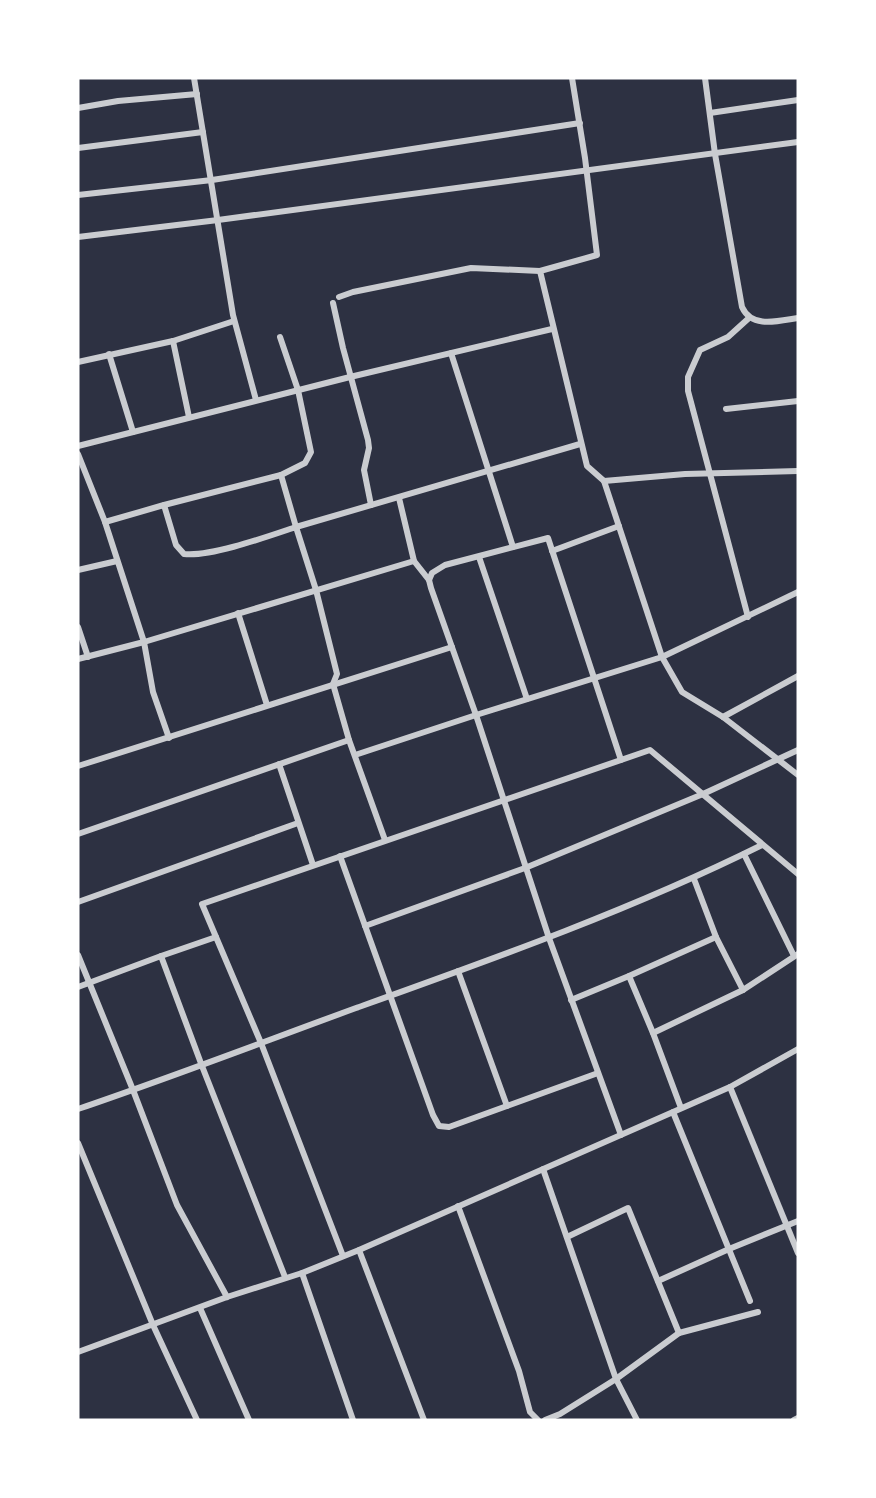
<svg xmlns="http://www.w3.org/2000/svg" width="876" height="1498" font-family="'Archivo Narrow',sans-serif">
	<rect width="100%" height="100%" fill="#2d3142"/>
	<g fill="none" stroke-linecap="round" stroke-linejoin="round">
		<g stroke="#caccd0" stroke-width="6">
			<polyline points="194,78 233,315 256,400"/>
			<polyline points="572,78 585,158 597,255 540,271 587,466 604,481 685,474 798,471"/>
			<path d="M705,78L715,154L742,307C752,329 778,321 798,318"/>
			<polyline points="78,108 118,101 197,94"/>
			<polyline points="710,113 798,100"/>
			<polyline points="78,148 203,132"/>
			<polyline points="78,195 212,180 580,123"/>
			<polyline points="78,237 218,220 798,142"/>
			<polyline points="339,297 353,292 471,268 540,271"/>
			<polyline points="333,303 343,348 368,440 369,448 364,470 371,505"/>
			<polyline points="280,337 298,390 311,452 305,463 281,475"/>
			<polyline points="173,341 189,417"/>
			<polyline points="451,353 513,547"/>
			<polyline points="109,354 133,432"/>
			<polyline points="78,362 173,341 234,321"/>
			<polyline points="726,409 798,401"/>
			<polyline points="78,446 350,377 552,329"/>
			<polyline points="78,454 105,522 144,642 153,692 169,738"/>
			<polyline points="604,481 662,657 682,692 723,717 798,775"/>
			<polyline points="399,498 414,561 429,580"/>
			<path d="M164,505L176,545L184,554C211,557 269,536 296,527L316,590L337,674L333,684L349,740L385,840"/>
			<polyline points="105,522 164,505 281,475 296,527 580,444"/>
			<polyline points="552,551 619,526"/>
			<polyline points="479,557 527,699"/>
			<polyline points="78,570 117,561"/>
			<polyline points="238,613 267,705"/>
			<polyline points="748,617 688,391 688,377 700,350 728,337 749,318"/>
			<polyline points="78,627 88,657"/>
			<polyline points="78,659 144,642 414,561"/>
			<polyline points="723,717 798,676"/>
			<polyline points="355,755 476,715 662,657 798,592"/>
			<polyline points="621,760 548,538 445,565 432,573 429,580 431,588 476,715 549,938 621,1135"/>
			<polyline points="279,764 313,865"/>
			<polyline points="78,766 452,647"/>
			<polyline points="78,834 349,740"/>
			<polyline points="744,854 794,956"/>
			<polyline points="340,856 433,1115 439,1126 449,1127 598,1073"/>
			<polyline points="694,879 716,937 743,990"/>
			<polyline points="78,902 298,823"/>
			<polyline points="365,926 525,868 703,794 798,750"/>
			<polyline points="78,955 133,1090 177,1205 227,1297"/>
			<polyline points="161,956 202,1066 285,1277"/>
			<polyline points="458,971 507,1106"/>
			<polyline points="629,976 653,1033 681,1108"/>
			<polyline points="78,987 161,956 216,937"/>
			<polyline points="571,1000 629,976 716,937"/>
			<polyline points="653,1033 743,990 798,954"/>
			<polyline points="730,1087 798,1253"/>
			<path d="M78,1109C172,1077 263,1042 356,1008C493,959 631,910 762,845"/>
			<polyline points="673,1112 750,1301"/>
			<polyline points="78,1143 153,1325 197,1420"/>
			<polyline points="543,1169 616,1379 637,1420"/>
			<polyline points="458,1206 519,1371 530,1412 538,1420"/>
			<polyline points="359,1250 424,1420"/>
			<polyline points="343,1256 261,1043 202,904 650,750 798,874"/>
			<polyline points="302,1273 353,1420"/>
			<polyline points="658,1281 729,1249 798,1221"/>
			<polyline points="200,1308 249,1420"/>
			<polyline points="679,1333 758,1312"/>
			<polyline points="78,1352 227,1297 302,1273 359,1250 730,1087 798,1049"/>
			<polyline points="545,1420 560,1414 616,1379 679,1333 628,1208 567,1237"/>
			<polyline points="794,1420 798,1418"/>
		</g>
	</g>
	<rect width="876" height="1498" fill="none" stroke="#ffffff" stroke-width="159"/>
</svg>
